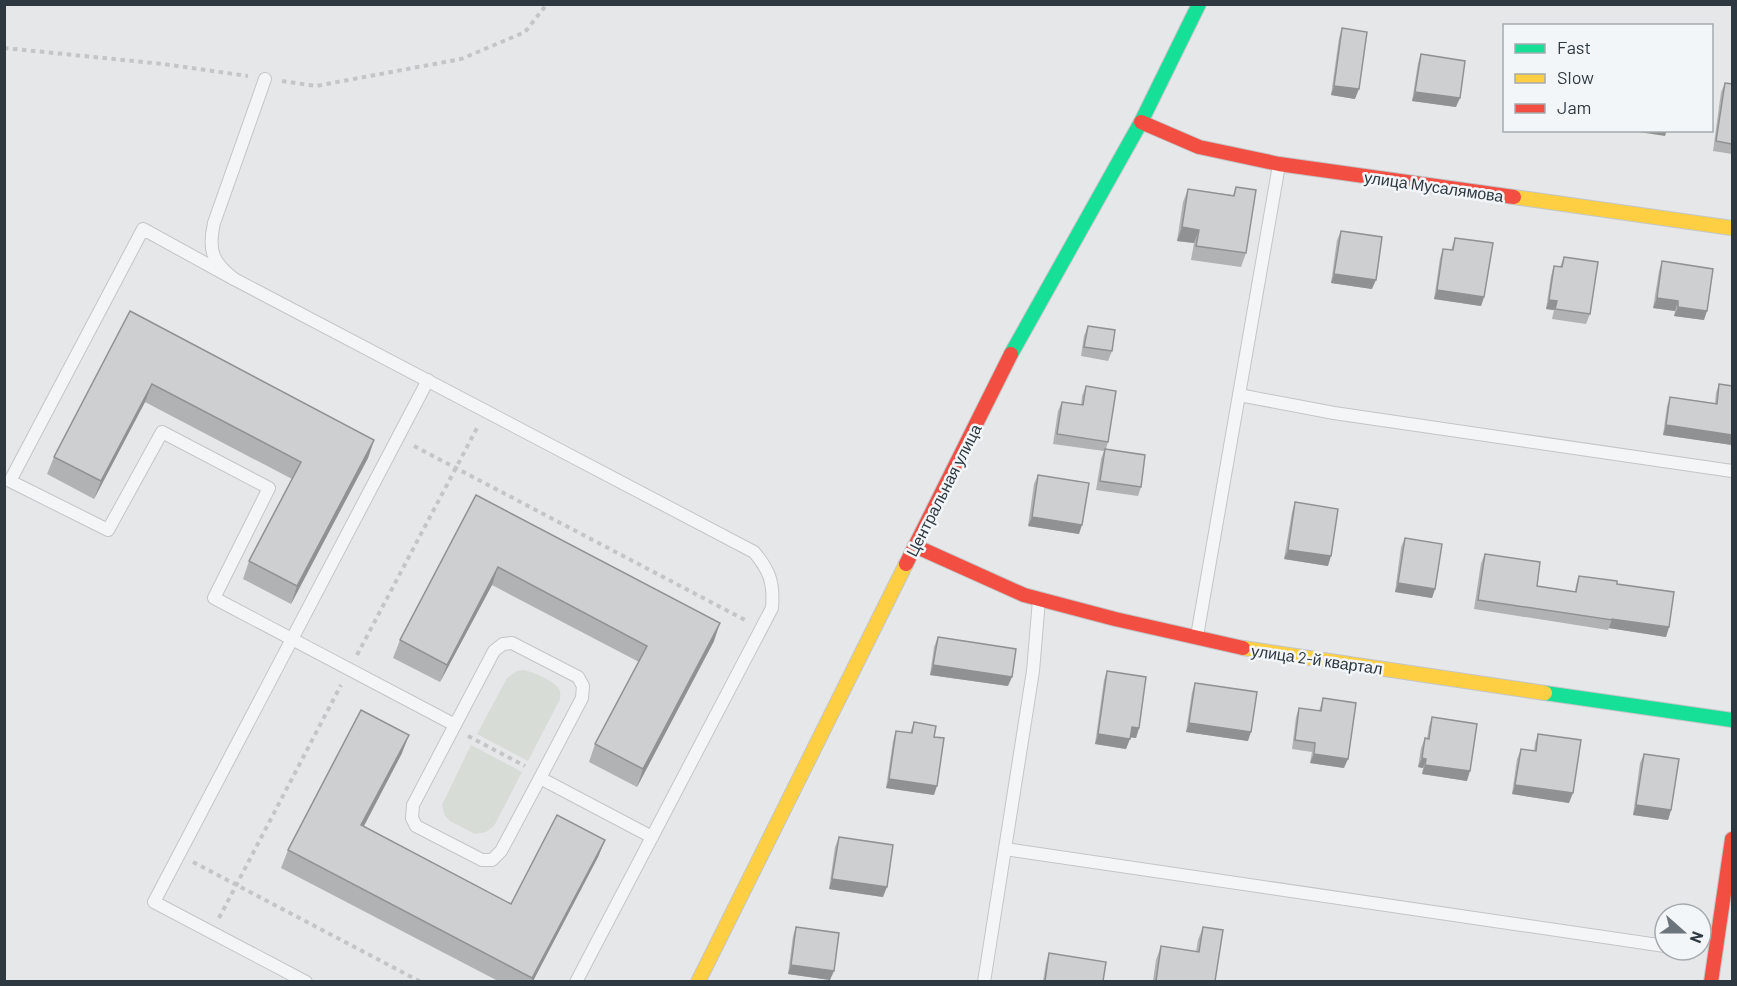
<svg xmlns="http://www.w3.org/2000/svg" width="1737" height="986" font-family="Barlow,sans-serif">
	<rect width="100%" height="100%" fill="#e5e7e9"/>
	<g fill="#d7dcd6">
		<path d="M523,670C531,671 555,681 559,689C561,693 560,695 560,699L528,761L477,734L507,678L517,671Z"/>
		<polygon points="471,745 522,772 494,826 486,832 475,834 450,821 445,816 442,805"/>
	</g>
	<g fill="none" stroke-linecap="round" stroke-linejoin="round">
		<defs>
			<g id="lane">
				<path d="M265,79L214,223C208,250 212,262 234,279L754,552C770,571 774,583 772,608L576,982"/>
				<polyline points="234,279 143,229 10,481 108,530 162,432 269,488 214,598 455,725 494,651 503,644 512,643 578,677 583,686 582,698 540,778 652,837"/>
				<polyline points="1239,395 1334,413 1732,471"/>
				<polyline points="1197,636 1279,165"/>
				<polyline points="455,725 413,805 412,818 416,826 482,860 492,860 501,851 540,778"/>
				<polyline points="1005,849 1665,946"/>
				<polyline points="306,982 154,902 428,380"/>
				<polyline points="984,982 1033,671 1039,600"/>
			</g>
			<g id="fast">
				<polyline points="1011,354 1141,122 1199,4"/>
				<polyline points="1545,693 1732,720"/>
			</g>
			<g id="slow">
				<polyline points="1514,197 1732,228"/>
				<polyline points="1243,648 1545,693"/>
				<polyline points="698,982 906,564"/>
			</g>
			<g id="jam">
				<polyline points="1141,122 1199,147 1279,164 1514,197"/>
				<polyline points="915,546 1024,595 1115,619 1243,648"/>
				<polyline points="906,564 1011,354"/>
				<polyline points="1711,982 1732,839"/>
			</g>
		</defs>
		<use href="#lane" stroke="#c3c5c7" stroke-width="14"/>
		<use href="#fast" stroke="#c3c5c7" stroke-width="16"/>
		<use href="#slow" stroke="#c3c5c7" stroke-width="16"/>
		<use href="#jam" stroke="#c3c5c7" stroke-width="16"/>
		<g stroke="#c3c6c7" stroke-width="4" stroke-dasharray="4.5 4.5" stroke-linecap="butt">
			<polyline points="4,48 163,64 248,76"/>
			<polyline points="282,81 316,86 461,59 525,32 547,4"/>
			<polyline points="414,446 745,620"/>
			<polyline points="357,655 477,428"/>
			<polyline points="468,736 525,766"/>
			<polyline points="193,862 421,982"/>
			<polyline points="219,918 341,685"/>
		</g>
		<use href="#lane" stroke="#f4f5f6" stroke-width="12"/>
		<use href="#fast" stroke="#16e098" stroke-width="14"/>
		<use href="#slow" stroke="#ffcf43" stroke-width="14"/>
		<use href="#jam" stroke="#f24e42" stroke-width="14"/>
	</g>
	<g fill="#b0b2b4">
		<polygon points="1342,28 1355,99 1331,95 1339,38"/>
		<polygon points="1421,54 1456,107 1412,101 1418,63"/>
		<polygon points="1725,83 1732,84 1732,154 1713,151 1721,92"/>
		<polygon points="1236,187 1246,253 1241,267 1191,260 1194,243 1177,241 1183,202 1188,189 1233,195"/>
		<polygon points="1341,231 1372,289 1331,283 1337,240"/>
		<polygon points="1455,238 1484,297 1481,306 1434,299 1440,258 1443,249 1451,250"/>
		<polygon points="1564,257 1590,314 1586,324 1552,319 1554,310 1546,309 1551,276 1554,266 1560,267"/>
		<polygon points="1662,261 1704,320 1674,316 1675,311 1653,308 1659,271"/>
		<polygon points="130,311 374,440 368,458 291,604 243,579 249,561 292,479 145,402 94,499 47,474 54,457"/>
		<polygon points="1088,326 1112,351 1108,361 1081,356 1084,336"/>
		<polygon points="1719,384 1732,386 1732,445 1663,435 1667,406 1670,397 1715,403 1716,393"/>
		<polygon points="1086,386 1108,442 1106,449 1141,487 1138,496 1096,490 1101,459 1104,451 1053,444 1058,411 1062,402 1081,405 1082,396"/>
		<polygon points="1038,475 1079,534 1028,526 1034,484"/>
		<polygon points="476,495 714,641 637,787 589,762 595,744 639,662 492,585 440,682 393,658 400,640"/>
		<polygon points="1295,502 1328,566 1284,559 1292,512"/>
		<polygon points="1405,538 1435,589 1432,598 1395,592 1401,547"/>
		<polygon points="1485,554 1537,586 1575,592 1576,585 1579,576 1617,584 1669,627 1666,637 1609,628 1608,630 1474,609 1481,563"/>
		<polygon points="938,637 1008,686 930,675 934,647"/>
		<polygon points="1107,671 1139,728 1136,738 1130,737 1126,749 1095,744 1104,680"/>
		<polygon points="1195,683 1248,741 1186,732 1192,692"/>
		<polygon points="1323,698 1344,768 1310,763 1312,752 1292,749 1296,717 1299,708 1319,711"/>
		<polygon points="1432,717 1467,781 1422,774 1423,768 1418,767 1421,748 1425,738 1427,739 1429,726"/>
		<polygon points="914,722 934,737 934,795 886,788 893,741 896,731 910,733"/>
		<polygon points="1538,734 1569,803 1512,794 1517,759 1521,749 1534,751 1535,743"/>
		<polygon points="402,753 364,826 511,904 605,840 598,857 533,981 498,981 281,868 288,850"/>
		<polygon points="1644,754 1671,810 1668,820 1633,815 1640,763"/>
		<polygon points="839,837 883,897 829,889 835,847"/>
		<polygon points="796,927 830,980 788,974 793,936"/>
		<polygon points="1203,927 1215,981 1153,981 1156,960 1161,946 1196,952 1198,940"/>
		<polygon points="1049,953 1103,981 1043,981 1046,963"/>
	</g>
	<g fill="#909192">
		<polygon points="1334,86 1359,89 1355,99 1331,95"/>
		<polygon points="1415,92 1460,98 1456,107 1412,101"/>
		<polygon points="1626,130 1667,130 1665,136"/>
		<polygon points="1182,227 1199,230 1194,243 1177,241"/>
		<polygon points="1334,274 1376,280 1372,289 1331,283"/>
		<polygon points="1437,290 1484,297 1481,306 1434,299"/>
		<polygon points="1657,298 1678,301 1675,311 1653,308"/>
		<polygon points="1549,300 1557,301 1554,310 1546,309"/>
		<polygon points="1678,307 1707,311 1704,320 1674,316"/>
		<polygon points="152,384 145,402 94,499 101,481"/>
		<polygon points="1666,425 1732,435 1732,445 1663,435"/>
		<polygon points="374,440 368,458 291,604 297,586"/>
		<polygon points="1032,517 1082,525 1079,534 1028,526"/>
		<polygon points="1288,550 1331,556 1328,566 1284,559"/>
		<polygon points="498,567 492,585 440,682 447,665"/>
		<polygon points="1398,583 1435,589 1432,598 1395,592"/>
		<polygon points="1612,619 1669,627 1666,637 1609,628"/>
		<polygon points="720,623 714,641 637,787 643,769"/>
		<polygon points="933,665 1012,677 1008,686 930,675"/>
		<polygon points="1189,723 1251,732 1248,741 1186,732"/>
		<polygon points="1132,727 1139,728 1136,738 1128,737"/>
		<polygon points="1098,734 1130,739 1126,749 1095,744"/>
		<polygon points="409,735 402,753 355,843 361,825"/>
		<polygon points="1314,754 1348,759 1344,768 1310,763"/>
		<polygon points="1422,758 1426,759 1423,768 1418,767"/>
		<polygon points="1425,765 1470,771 1467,781 1422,774"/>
		<polygon points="889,779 937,786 934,795 886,788"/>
		<polygon points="1515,785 1573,793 1569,803 1512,794"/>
		<polygon points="1636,805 1671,810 1668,820 1633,815"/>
		<polygon points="605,840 598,857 533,981 531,981"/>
		<polygon points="832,879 887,887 883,897 829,889"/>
		<polygon points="791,965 834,971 830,980 788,974"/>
	</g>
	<g fill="#cdcfd1" stroke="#909192" stroke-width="1.5">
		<polygon points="1342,28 1367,32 1359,89 1334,86"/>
		<polygon points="1421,54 1465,61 1460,98 1415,92"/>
		<polygon points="1725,83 1732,84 1732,144 1716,141"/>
		<polygon points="1236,187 1256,190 1246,253 1196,246 1199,230 1182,227 1188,189 1234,196"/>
		<polygon points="1341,231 1382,237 1376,280 1334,274"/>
		<polygon points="1455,238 1493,243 1484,297 1437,290 1443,249 1453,250"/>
		<polygon points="1564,257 1598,262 1590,314 1555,309 1557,301 1549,300 1554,266 1562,267"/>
		<polygon points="1662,261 1713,269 1707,311 1678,307 1678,301 1657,298"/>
		<polygon points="130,311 374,440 297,586 249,561 301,462 152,384 101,481 54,457"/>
		<polygon points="1088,326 1115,330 1112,351 1084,347"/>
		<polygon points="1719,384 1732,386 1732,435 1666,425 1670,397 1717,404"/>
		<polygon points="1086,386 1116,391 1108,442 1057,434 1062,402 1083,405"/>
		<polygon points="1105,449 1145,455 1141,487 1100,481"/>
		<polygon points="1038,475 1089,483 1082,525 1032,517"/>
		<polygon points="476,495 720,623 643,769 595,744 647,646 498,567 447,665 400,640"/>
		<polygon points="1295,502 1338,509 1331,556 1288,550"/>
		<polygon points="1405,538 1442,544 1435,589 1398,583"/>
		<polygon points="1485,554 1540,562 1537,586 1576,592 1579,576 1617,581 1617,584 1674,592 1669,627 1612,619 1612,620 1478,600"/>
		<polygon points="938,637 1016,649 1012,677 933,665"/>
		<polygon points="1107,671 1146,677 1139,728 1132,727 1130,739 1098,734"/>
		<polygon points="1195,683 1257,692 1251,732 1189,723"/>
		<polygon points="1323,698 1356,703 1348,759 1314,754 1315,743 1295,740 1299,708 1321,711"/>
		<polygon points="361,710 409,735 361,825 511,904 557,815 605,840 532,978 288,850"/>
		<polygon points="1432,717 1477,724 1470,771 1425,765 1426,759 1422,758 1425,738 1429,739"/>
		<polygon points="914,722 936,726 934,737 944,738 937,786 889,779 896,731 912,733"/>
		<polygon points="1538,734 1581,740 1573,793 1515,785 1521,749 1536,751"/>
		<polygon points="1644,754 1679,759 1671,810 1636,805"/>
		<polygon points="839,837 893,845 887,887 832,879"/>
		<polygon points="796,927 839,933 834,971 791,965"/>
		<polygon points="1203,927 1223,930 1215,981 1156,981 1161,946 1199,952"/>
		<polygon points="1049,953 1106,962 1103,981 1045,981"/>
	</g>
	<g text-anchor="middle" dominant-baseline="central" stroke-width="5" stroke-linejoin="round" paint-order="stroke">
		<g font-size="16" fill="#2d3841" stroke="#f3f6f8">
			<text transform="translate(1434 186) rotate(8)">улица Мусалямова</text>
			<text transform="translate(943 490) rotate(-63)">Центральная улица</text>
			<text transform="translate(1317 659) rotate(8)">улица 2-й квартал</text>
		</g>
	</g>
	<rect width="1737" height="986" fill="none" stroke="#2d3841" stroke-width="12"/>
	<rect x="1503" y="24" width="210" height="108" fill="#f3f6f8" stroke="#a4aaaf" stroke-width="1.5"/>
	<rect x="1515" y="44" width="30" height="9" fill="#16e098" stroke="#a4aaaf" stroke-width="1.5"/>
	<text x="1557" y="54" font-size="18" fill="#2d3841">Fast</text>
	<rect x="1515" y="74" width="30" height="9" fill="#ffcf43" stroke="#a4aaaf" stroke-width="1.5"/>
	<text x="1557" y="84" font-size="18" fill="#2d3841">Slow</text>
	<rect x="1515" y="104" width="30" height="9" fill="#f24e42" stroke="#a4aaaf" stroke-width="1.5"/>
	<text x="1557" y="114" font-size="18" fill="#2d3841">Jam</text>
	<g transform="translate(1683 932) rotate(111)"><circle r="28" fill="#f3f6f8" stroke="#a4aaaf" stroke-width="1.5"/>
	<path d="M0-4.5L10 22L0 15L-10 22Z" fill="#6d757c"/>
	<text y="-9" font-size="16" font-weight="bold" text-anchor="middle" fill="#2d3841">N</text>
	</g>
</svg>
